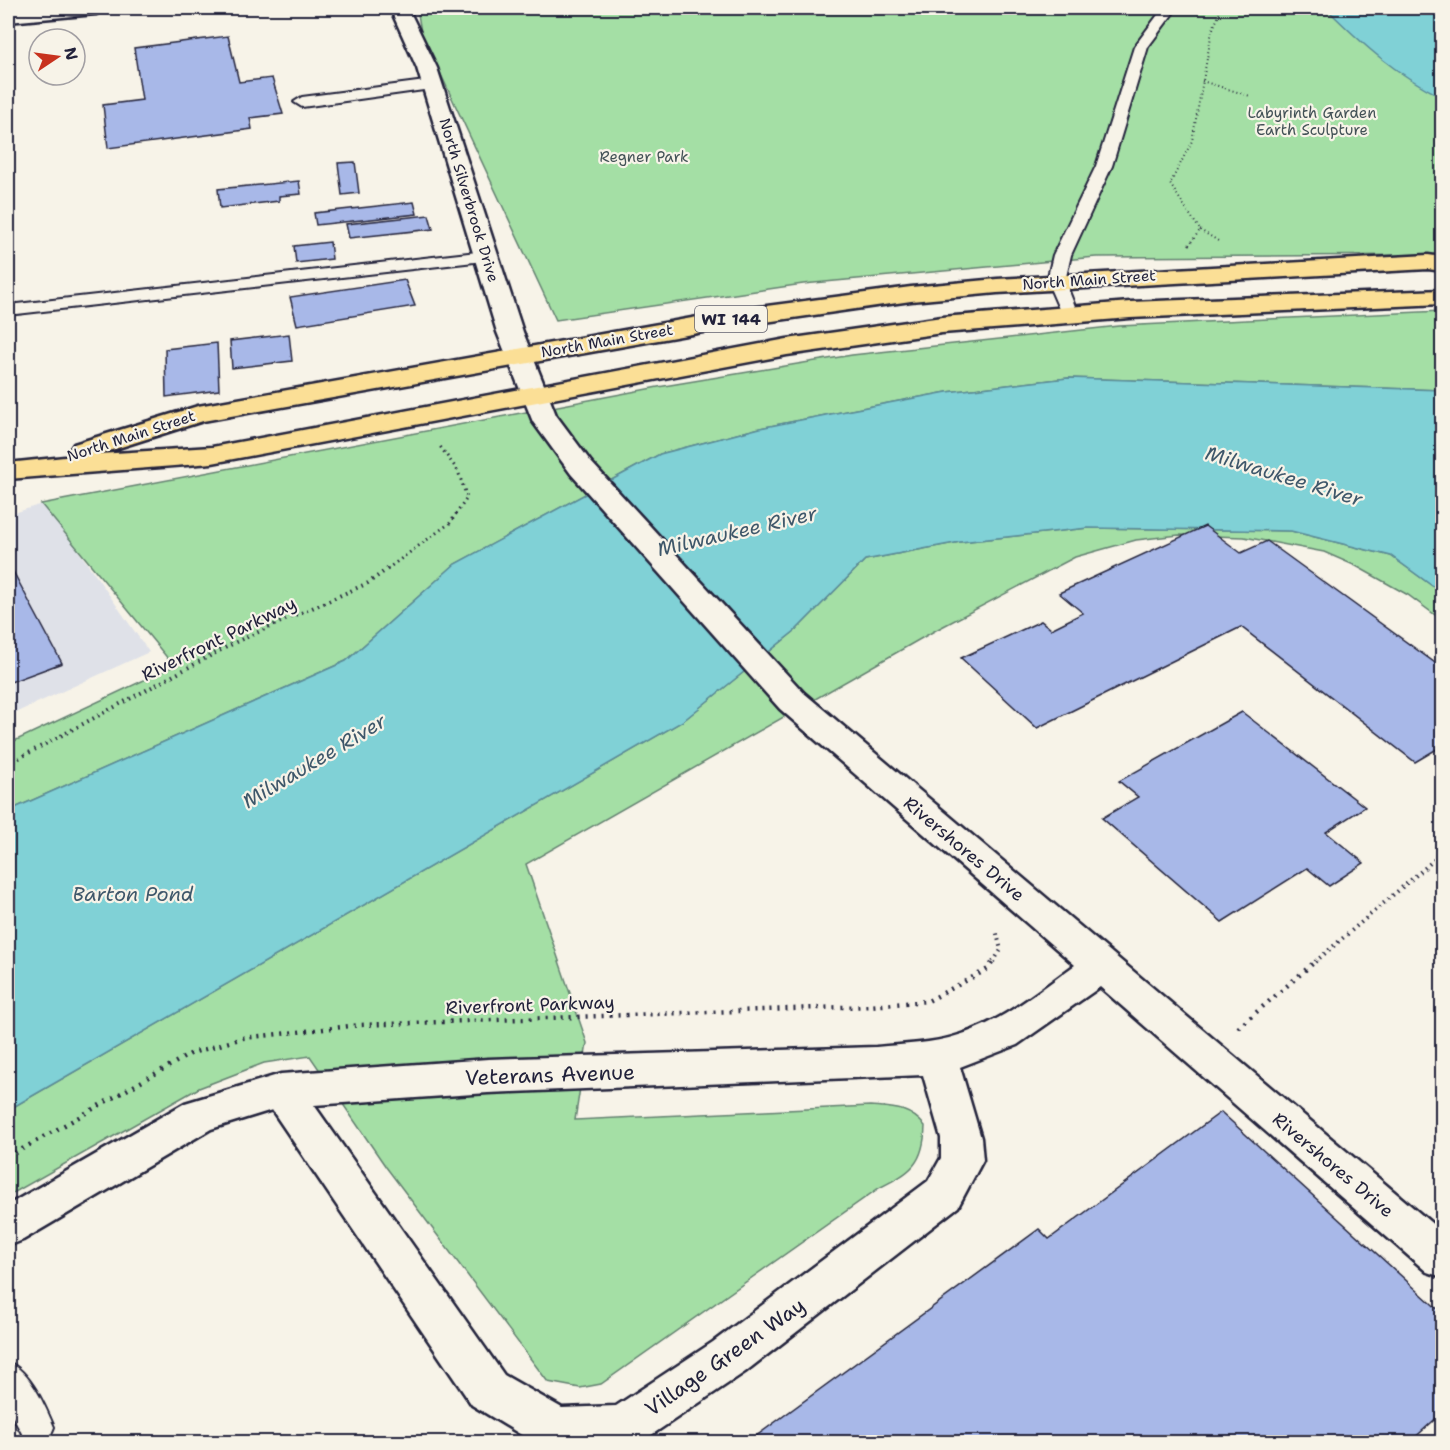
<svg xmlns="http://www.w3.org/2000/svg" width="1450" height="1450" font-family="'Shantell Sans',sans-serif">
	<rect width="100%" height="100%" fill="#f7f3e8"/>
	<filter id="ink" filterUnits="userSpaceOnUse"><feTurbulence type="fractalNoise" baseFrequency=".0167" numOctaves="2"/><feDisplacementMap in="SourceGraphic" scale="12" xChannelSelector="R" yChannelSelector="G"/><feConvolveMatrix kernelMatrix="1 2 1 2 8 2 1 2 1" color-interpolation-filters="sRGB"/></filter>
	<g filter="url(#ink)">
		<polygon fill="#dfe1e8" points="45,503 149,652 8,716 8,515"/>
		<g fill="#a4dfa5" stroke="#638070" stroke-width="1.5">
			<polygon points="417,8 1442,8 1442,255 1096,257 803,284 556,320 421,32"/>
			<polygon points="1442,311 1442,390 1068,378 947,392 851,410 760,428 660,454 455,564 346,661 8,811 8,744 174,666 41,504 658,387 852,355 1119,326"/>
			<path d="M1088,528L1291,531L1391,556L1442,593V620L1408,595L1356,566L1324,552L1244,537L1179,535L1136,540L1075,557L936,630L526,864L587,1043L575,1120L870,1106C894,1108 909,1107 925,1126C924,1164 911,1172 879,1188L601,1384L580,1388L548,1382L386,1167L310,1056L264,1063L199,1088L8,1196V1110L683,721L796,630L865,560L960,542Z"/>
		</g>
		<g fill="#80d1d6" stroke="#5a8b98" stroke-width="1.5">
			<path d="M1326,8H1442V97C1394,73 1364,46 1326,8Z"/>
			<polygon points="1068,378 1442,390 1442,593 1391,556 1291,531 1088,528 960,542 865,560 796,630 683,721 8,1110 8,811 346,661 455,564 660,454 760,428 851,410 947,392"/>
		</g>
		<g fill="#a8b8e8" stroke="#22223b" stroke-width="1.5">
			<polygon points="228,36 239,82 272,78 283,114 250,118 252,129 108,148 103,105 142,100 134,48"/>
			<polygon points="355,162 359,193 342,195 338,163"/>
			<polygon points="299,181 301,194 279,196 279,201 220,208 218,189"/>
			<polygon points="414,202 417,214 316,225 314,213"/>
			<polygon points="429,215 433,229 349,238 346,224"/>
			<polygon points="330,242 332,259 296,263 294,246"/>
			<polygon points="405,280 415,306 297,325 290,297"/>
			<polygon points="289,334 292,361 232,368 230,341"/>
			<polygon points="217,343 219,390 166,397 165,349"/>
			<polygon points="1205,526 1241,553 1267,541 1442,668 1442,746 1415,762 1241,627 1037,728 961,658 1041,621 1051,629 1083,613 1059,593"/>
			<polygon points="8,562 62,663 8,683"/>
			<polygon points="1242,712 1365,807 1326,832 1364,863 1329,886 1307,868 1222,922 1102,818 1138,797 1119,781"/>
			<polygon points="1221,1112 1442,1313 1442,1413 1410,1442 748,1442 1039,1229 1049,1239"/>
		</g>
		<g fill="none" stroke-linecap="round" stroke-linejoin="round">
			<defs>
				<g id="lane">
					<polygon points="1163,8 1177,8 1148,47 1112,166 1071,255 1065,281 1078,314 1069,320 1063,318 1047,281 1053,255 1096,166 1134,47"/>
					<polygon points="433,80 441,85 438,88 302,107 294,102 302,97"/>
					<polygon points="486,251 492,252 495,256 492,260 8,315 8,305"/>
					<path d="M8,1362C30,1371 45,1406 54,1427L49,1439L39,1442L25,1439L8,1408Z"/>
				</g>
				<g id="street">
					<polygon points="37,8 106,8 96,14 8,22 8,10"/>
					<path d="M390,8H408L437,68L523,332L556,415L591,462L804,693L1442,1232V1277L1427,1272L1100,987L1017,1045L960,1067L981,1138L983,1160L958,1207L745,1372L641,1442H533L472,1405L272,1110L211,1129L23,1240L8,1246V1205L185,1103L281,1074L488,1059L876,1047C904,1044 932,1044 959,1035C1002,1022 1039,991 1075,965L780,709L571,474L533,422L497,332L417,68ZM923,1075L941,1138V1158L928,1181L713,1342L616,1406L562,1408L504,1375L314,1105L488,1093Z"/>
				</g>
				<polygon id="primary" points="1428,255 1442,257 1442,271 1428,269 997,293 911,301 737,326 203,421 99,454 212,447 787,339 942,317 1130,302 1442,290 1442,304 1130,318 942,333 787,355 212,463 8,479 8,463 74,456 70,450 74,444 198,406 737,310 911,287 997,279"/>
			</defs>
			<use href="#lane" stroke="#22223b" stroke-width="4"/>
			<use href="#street" stroke="#22223b" stroke-width="5"/>
			<use href="#primary" stroke="#22223b" stroke-width="5"/>
			<g stroke="#22223b" stroke-width="2" stroke-dasharray="1 3" stroke-linecap="butt">
				<polyline points="1202,81 1250,96"/>
				<polyline points="1200,230 1220,242"/>
				<polyline points="1189,245 1200,230 1170,184 1192,141 1212,31 1222,8"/>
			</g>
			<polyline stroke="#22223b" stroke-width="3" stroke-dasharray="1.5 4" stroke-linecap="butt" points="387,569 450,523 467,498 458,471 439,445"/>
			<g stroke="#22223b" stroke-width="4" stroke-dasharray="1.5 4.5" stroke-linecap="butt">
				<polyline points="8,764 236,642 368,583 389,568"/>
				<polyline points="993,962 1001,950 996,930"/>
				<polyline points="1315,962 1442,853"/>
			</g>
			<g stroke="#22223b" stroke-width="4.5" stroke-dasharray="2 6" stroke-linecap="butt">
				<polyline points="1238,1028 1317,960"/>
				<polyline points="8,1157 192,1053 243,1038 360,1025 871,1006 928,1001 988,969 994,960"/>
			</g>
			<use href="#lane" fill="#f7f3e8" fill-rule="evenodd"/>
			<use href="#street" fill="#f7f3e8" fill-rule="evenodd"/>
			<use href="#primary" fill="#fbdf96" fill-rule="evenodd"/>
		</g>
	</g>
	<g text-anchor="middle" dominant-baseline="central" stroke-width="4.5" stroke-linejoin="round" paint-order="stroke">
		<g font-size="15" fill="#425156" stroke="#f7f3e8">
			<text x="1312" y="113">Labyrinth Garden<tspan x="1312" dy="17">Earth Sculpture</tspan></text>
			<text x="644" y="157">Regner Park</text>
		</g>
		<g font-size="15" fill="#22223b" stroke="#f7f3e8">
			<text transform="translate(469 200) rotate(73)">North Silverbrook Drive</text>
			<text transform="translate(1089 280) rotate(-4)">North Main Street</text>
			<text transform="translate(607 341) rotate(-10)">North Main Street</text>
			<text transform="translate(131 436) rotate(-18)">North Main Street</text>
		</g>
		<rect fill="#f7f3e8" stroke="#62616f" stroke-width="1.5" x="695" y="306" width="72" height="26" rx="4.5"/>
		<g font-size="16" font-weight="bold" fill="#22223b">
			<text x="731" y="319">WI 144</text>
		</g>
		<g font-size="18" fill="#22223b" stroke="#f7f3e8">
			<text transform="translate(219 639) rotate(-26)">Riverfront Parkway</text>
			<text transform="translate(964 849) rotate(40)">Rivershores Drive</text>
			<text transform="translate(530 1005) rotate(-2)">Riverfront Parkway</text>
			<text transform="translate(1333 1165) rotate(40)">Rivershores Drive</text>
		</g>
		<g font-size="20" font-style="italic" fill="#3e576a" stroke="#f7f3e8">
			<text transform="translate(1284 476) rotate(17)">Milwaukee River</text>
			<text transform="translate(737 531) rotate(-13)">Milwaukee River</text>
			<text transform="translate(314 761) rotate(-31)">Milwaukee River</text>
			<text x="133" y="894">Barton Pond</text>
		</g>
		<g font-size="21" fill="#22223b" stroke="#f7f3e8">
			<text transform="translate(550 1075) rotate(-2)">Veterans Avenue</text>
			<text transform="translate(725 1357) rotate(-35)">Village Green Way</text>
		</g>
	</g>
	<rect width="1450" height="1450" fill="none" stroke="#f7f3e8" stroke-width="30"/>
	<rect x="15" y="15" width="1420" height="1420" fill="none" stroke="#22223b" stroke-width="2" filter="url(#ink)"/>
	<g transform="translate(57 57) rotate(77)"><circle r="28" fill="#f7f3e8" stroke="#a29fa3" stroke-width="1.5"/>
	<path d="M0-4.5L10 22L0 15L-10 22Z" fill="#c8321e"/>
	<text y="-9" font-size="16" font-weight="bold" text-anchor="middle" fill="#22223b">N</text>
	</g>
</svg>
